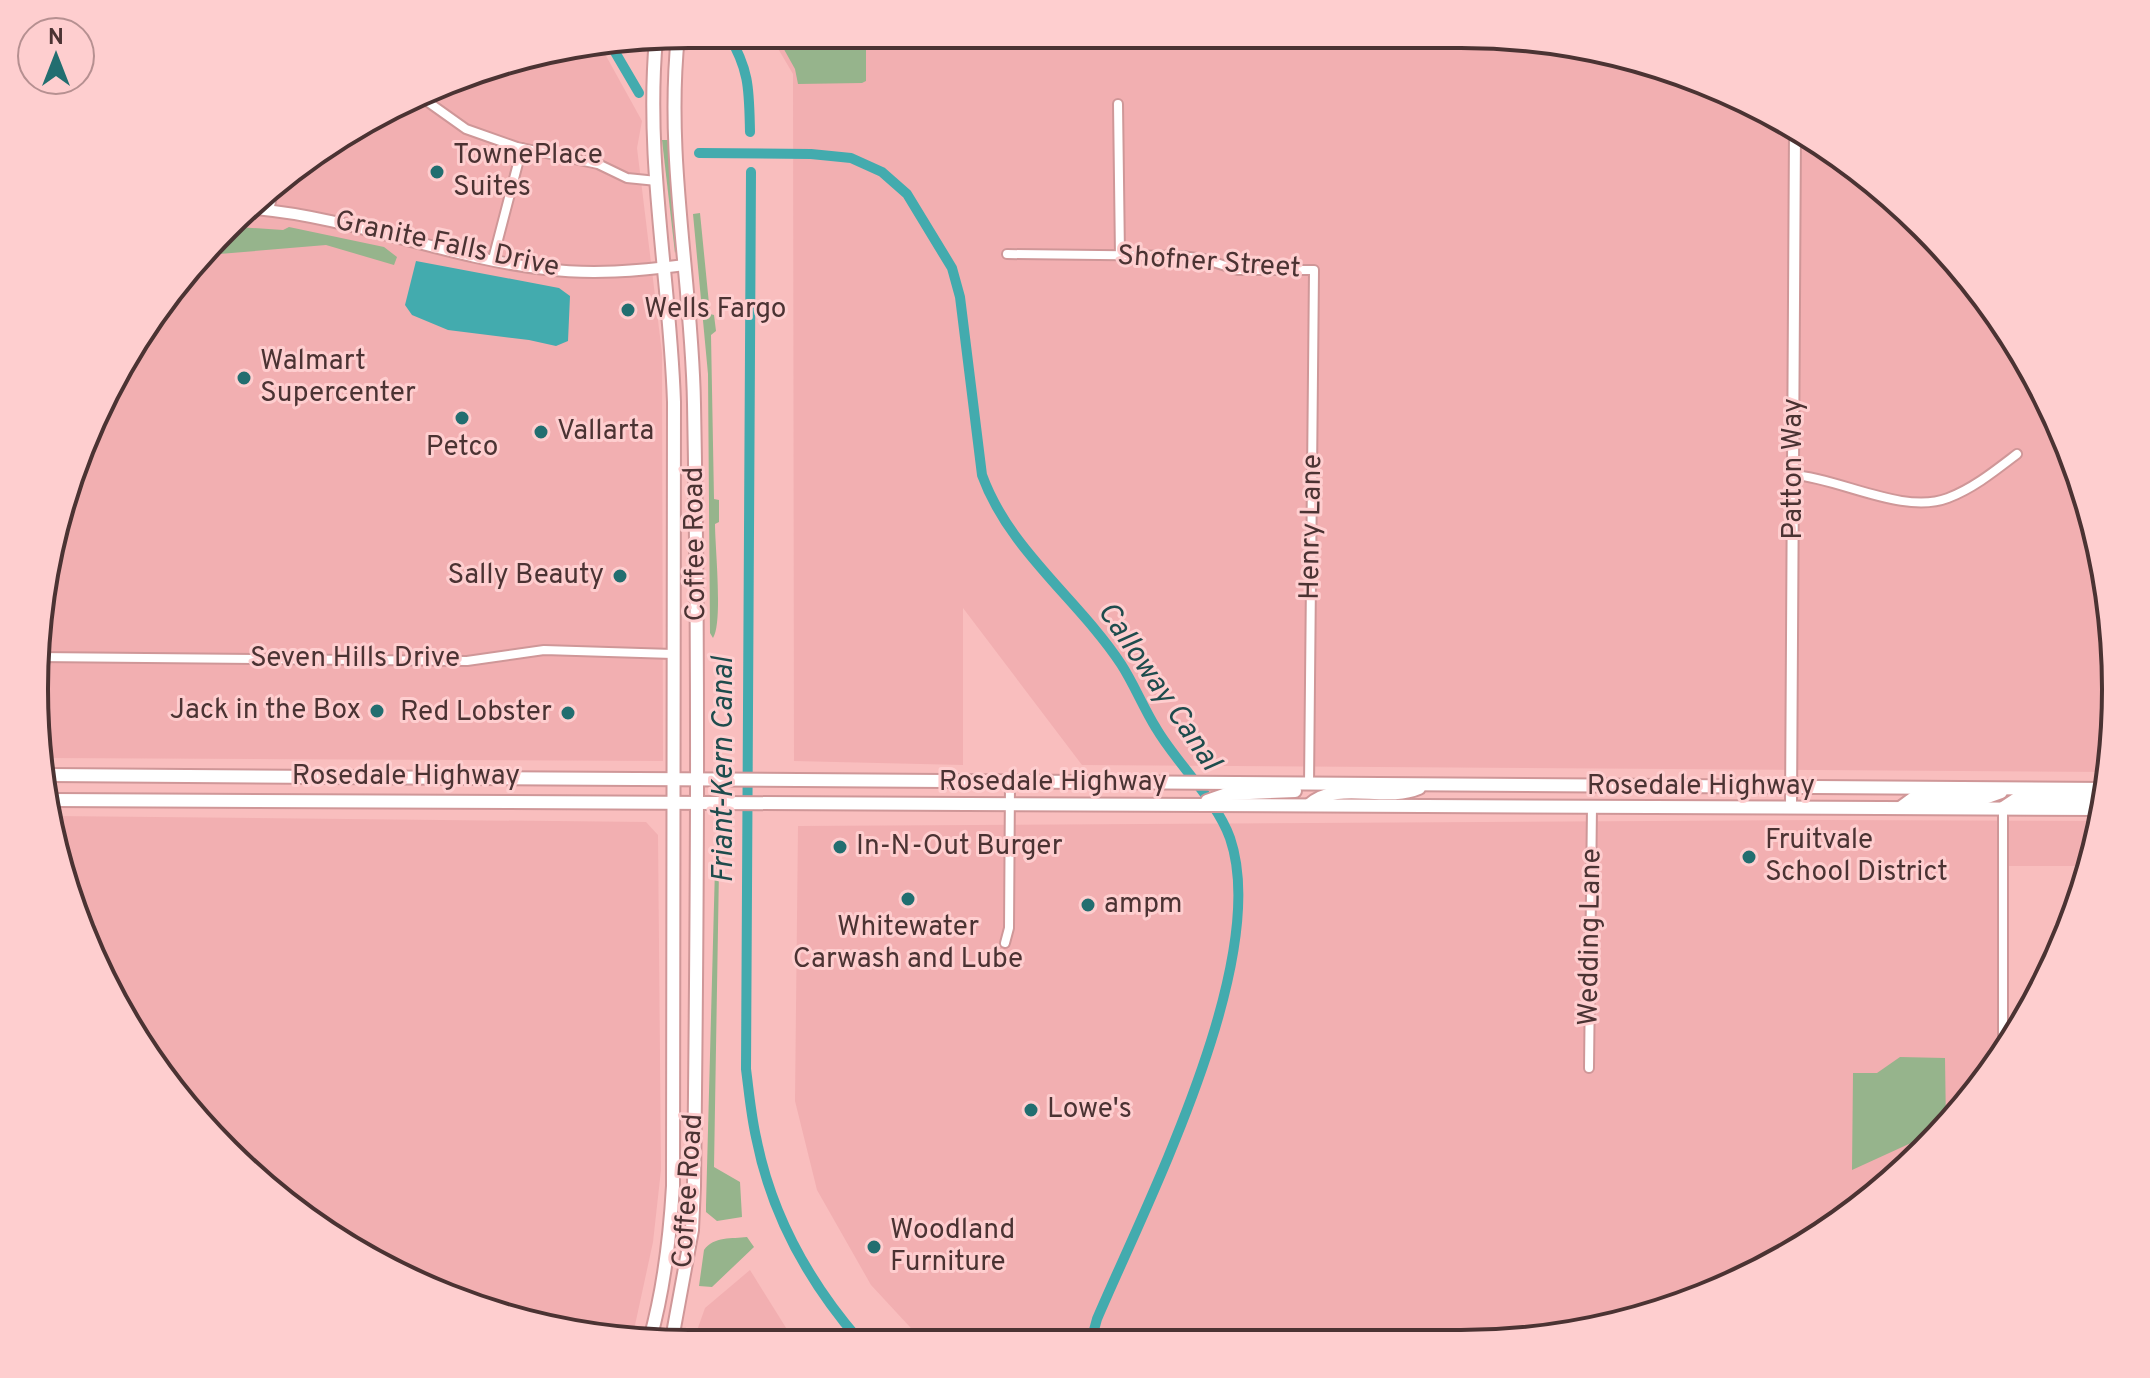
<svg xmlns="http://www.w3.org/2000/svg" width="2150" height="1378" font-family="Overpass,sans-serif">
	<rect width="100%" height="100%" fill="#f9bebe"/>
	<g fill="#f2afb1">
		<polygon points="770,35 1547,40 1750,101 1893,196 1980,290 2048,399 2094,519 2115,646 2111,772 1082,765 963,608 963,765 794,761 793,74"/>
		<polygon points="599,49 605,54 642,121 637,148 662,353 663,761 46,758 35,647 69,478 170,290 325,145 479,69"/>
		<polygon points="52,816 646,822 658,835 661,1170 653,1242 632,1339 604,1338 438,1294 257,1182 144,1053 56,858"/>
		<polygon points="1819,820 2100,821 2089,866 2000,866 2002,1053 1954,1121 1859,1209 1750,1277 1630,1322 1503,1343 922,1340 871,1285 817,1190 795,1101 798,826"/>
		<polygon points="750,1270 793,1339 694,1339 705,1308"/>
	</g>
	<g fill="#96b48c">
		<polygon points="776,35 866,35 866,81 862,83 798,84 795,69"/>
		<polygon points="662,140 668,140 678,246 675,253"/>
		<path d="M700,213L710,314L714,315L716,331L711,335L714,499L719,500V522L715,524C715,547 723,623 713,638L710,633L708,374L693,214Z"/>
		<polygon points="237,227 283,230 289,227 384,247 397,257 394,265 326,245 207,255"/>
		<polygon points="715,867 719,869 714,1167 740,1182 742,1217 717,1221 706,1212 706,1205"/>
		<polygon points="1900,1057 1945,1058 1946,1127 1852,1170 1853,1073 1877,1073"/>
		<path d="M747,1237L754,1247L712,1287L699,1286L704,1250C714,1236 732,1239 747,1237Z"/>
	</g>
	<polygon fill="#43abae" points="416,261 559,288 570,296 568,341 556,346 529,340 448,330 412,315 405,305"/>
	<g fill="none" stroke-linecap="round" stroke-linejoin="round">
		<g stroke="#43abae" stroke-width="10">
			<path d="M728,34C750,71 749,90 750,132"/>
			<polyline points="612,47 639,93"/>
			<path d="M699,153L811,154L851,158L882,172L907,194L952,268L960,297L982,475C1009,550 1078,599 1121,664C1134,684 1143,707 1156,728C1177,764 1216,799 1230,838C1272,960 1146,1204 1097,1319L1091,1341"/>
			<path d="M751,172L746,1069C749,1092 751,1115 756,1137C771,1214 808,1281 859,1340"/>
		</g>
		<defs>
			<g id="minor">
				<polyline points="421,97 466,129 517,147 598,164 627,178 657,181"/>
				<polyline points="1118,104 1120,256"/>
				<polyline points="269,210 273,193"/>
				<polyline points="1007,254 1182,256 1204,259 1238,270 1314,270 1309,785"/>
				<polyline points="493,259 522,148"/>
				<path d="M1795,475C1841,479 1904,515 1948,498C1974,488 1996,470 2017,454"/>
				<polyline points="36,657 467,661 544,650 673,654"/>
				<polyline points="2003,808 2003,1052"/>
				<polyline points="1005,943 1009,928 1010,783"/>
				<polyline points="1589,1068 1592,806"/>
			</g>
			<g id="tertiary">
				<path d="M256,209C354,218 447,258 545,269C592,275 638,271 685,265"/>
				<polyline points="1791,807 1795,131"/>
			</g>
			<g id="secondary">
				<path d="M650,1339C664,1289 670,1237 673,1186L674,402C670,281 645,160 656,39"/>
				<path d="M672,1339L692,1230L694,1186C697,926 699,665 694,404C692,281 665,159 678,36"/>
			</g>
			<g id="primary">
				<polyline points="48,775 2107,789"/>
				<polyline points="51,800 2102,809"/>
				<polyline points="1207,801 1227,794 1295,791"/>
				<path d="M1309,805C1338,779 1385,803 1419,788"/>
				<polyline points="1900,808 1915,797 1987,797 2001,792"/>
				<polyline points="2003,808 2018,798 2105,797"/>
			</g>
		</defs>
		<use href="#minor" stroke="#cf9798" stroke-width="12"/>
		<use href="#tertiary" stroke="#cf9798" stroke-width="14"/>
		<use href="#secondary" stroke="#cf9798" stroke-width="16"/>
		<use href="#primary" stroke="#cf9798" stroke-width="16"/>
		<use href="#minor" stroke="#fff" stroke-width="8"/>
		<use href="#tertiary" stroke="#fff" stroke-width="10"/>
		<use href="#secondary" stroke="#fff" stroke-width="12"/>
		<use href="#primary" stroke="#fff" stroke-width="12"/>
	</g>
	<g fill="#226e70" stroke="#fececf" stroke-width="3">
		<circle cx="437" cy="172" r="8"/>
		<circle cx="628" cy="310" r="8"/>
		<circle cx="244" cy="378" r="8"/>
		<circle cx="462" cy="418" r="8"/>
		<circle cx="541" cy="432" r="8"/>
		<circle cx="620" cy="576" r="8"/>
		<circle cx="377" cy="711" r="8"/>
		<circle cx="568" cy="713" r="8"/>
		<circle cx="840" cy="847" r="8"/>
		<circle cx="1749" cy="857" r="8"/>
		<circle cx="908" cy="899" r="8"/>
		<circle cx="1088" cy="905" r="8"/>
		<circle cx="1031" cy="1110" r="8"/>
		<circle cx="874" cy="1247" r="8"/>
	</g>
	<g text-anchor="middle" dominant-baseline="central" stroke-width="6" stroke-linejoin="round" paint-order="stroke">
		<g font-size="28" fill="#4b3333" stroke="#fececf" text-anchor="start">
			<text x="453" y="156">TownePlace<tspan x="453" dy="32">Suites</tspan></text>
			<text x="644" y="310">Wells Fargo</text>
			<text x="260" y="362">Walmart<tspan x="260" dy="32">Supercenter</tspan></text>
			<text x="557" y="432">Vallarta</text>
			<text x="462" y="448" text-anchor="middle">Petco</text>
			<text x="604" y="576" text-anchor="end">Sally Beauty</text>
			<text x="361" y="711" text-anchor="end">Jack in the Box</text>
			<text x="552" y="713" text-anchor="end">Red Lobster</text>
			<text x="1765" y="841">Fruitvale<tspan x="1765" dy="32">School District</tspan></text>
			<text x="856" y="847">In-N-Out Burger</text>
			<text x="1104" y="905">ampm</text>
			<text x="908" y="928" text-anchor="middle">Whitewater<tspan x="908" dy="32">Carwash and Lube</tspan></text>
			<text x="1047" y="1110">Lowe's</text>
			<text x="890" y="1231">Woodland<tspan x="890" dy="32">Furniture</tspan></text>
		</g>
		<g font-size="28" fill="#4b3333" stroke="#fececf">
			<text transform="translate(447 245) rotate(12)">Granite Falls Drive</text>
			<text transform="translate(1209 263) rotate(4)">Shofner Street</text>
			<text transform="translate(1794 469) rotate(-90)">Patton Way</text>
			<text transform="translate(1312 527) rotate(-89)">Henry Lane</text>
			<text transform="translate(696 544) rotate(-91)">Coffee Road</text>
			<text x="355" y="659">Seven Hills Drive</text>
			<text x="406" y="777">Rosedale Highway</text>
			<text x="1053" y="783">Rosedale Highway</text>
			<text x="1701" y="787">Rosedale Highway</text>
			<text transform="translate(1591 937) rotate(-89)">Wedding Lane</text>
			<text transform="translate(689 1191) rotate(-86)">Coffee Road</text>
		</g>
		<g font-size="30" font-style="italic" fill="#1e4c4d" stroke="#fececf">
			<text transform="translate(1158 687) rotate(56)">Calloway Canal</text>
			<text transform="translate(724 770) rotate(-90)">Friant-Kern Canal</text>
		</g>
	</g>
	<path d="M0 0H2150V1378H0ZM689 48H1461A641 641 0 0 1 2102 689V689A641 641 0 0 1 1461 1330H689A641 641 0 0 1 48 689V689A641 641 0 0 1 689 48Z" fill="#fececf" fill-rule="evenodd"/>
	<path fill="none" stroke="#4b3333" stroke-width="4" d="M689 48H1461A641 641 0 0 1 2102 689V689A641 641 0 0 1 1461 1330H689A641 641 0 0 1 48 689V689A641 641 0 0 1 689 48Z"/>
	<g transform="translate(56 56)"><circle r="38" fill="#fececf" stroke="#b69091" stroke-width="2"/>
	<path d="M0-6L14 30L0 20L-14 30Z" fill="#226e70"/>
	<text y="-12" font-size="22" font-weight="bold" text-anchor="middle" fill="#4b3333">N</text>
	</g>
</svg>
